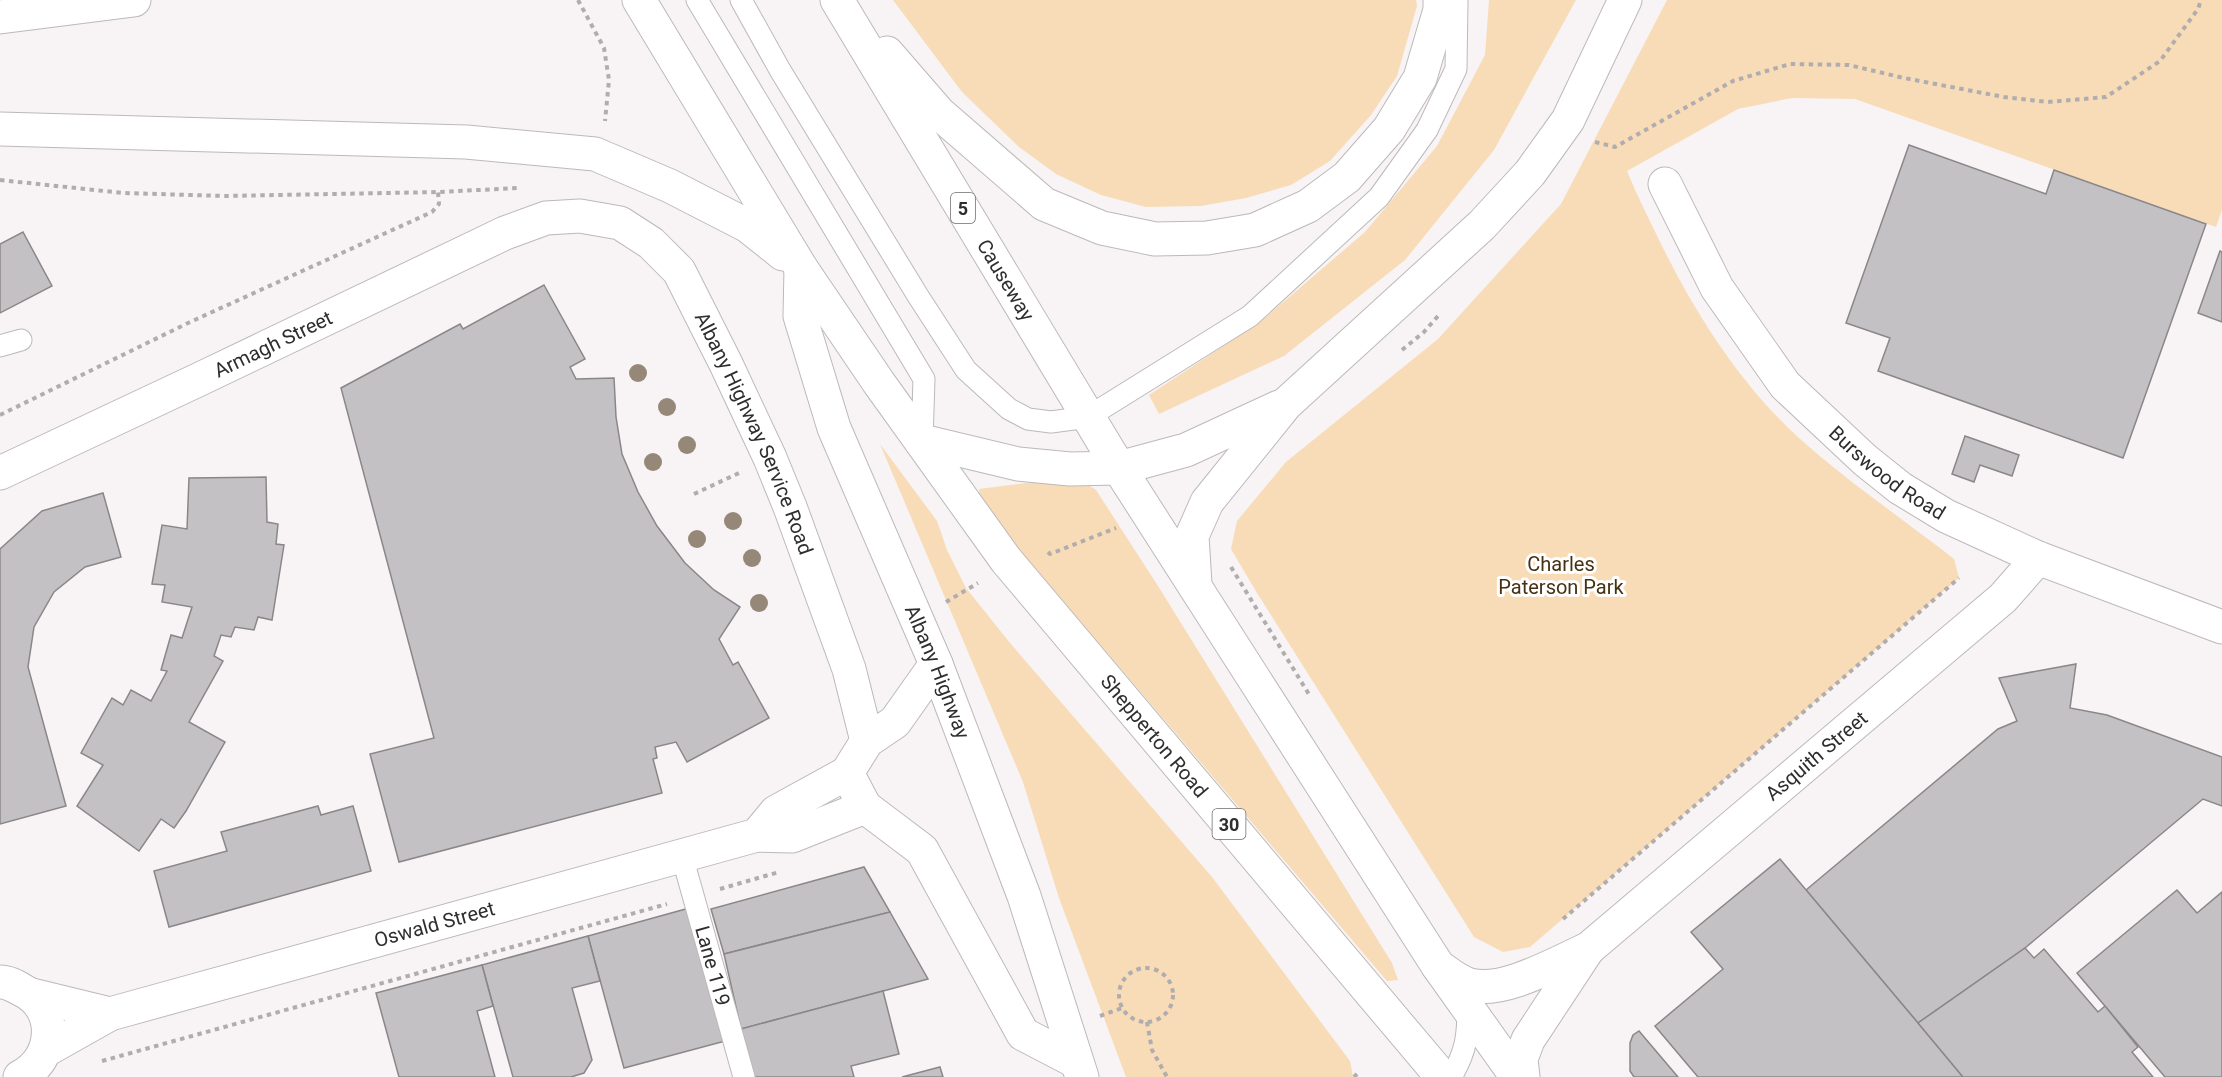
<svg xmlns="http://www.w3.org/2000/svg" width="2222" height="1077" font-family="Roboto,sans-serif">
	<rect width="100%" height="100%" fill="#f8f3f4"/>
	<g fill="#f8dcb7">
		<polygon points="893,0 1416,0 1417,6 1397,76 1371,115 1330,161 1291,185 1246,198 1201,206 1146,207 1101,195 1056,174 1019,147 962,92"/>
		<polygon points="1489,0 1576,0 1494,150 1405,260 1284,356 1159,414 1149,395 1260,322 1365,232 1437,146 1485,55"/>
		<path d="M1667,0H2222V210L2216,227L1855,99L1792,98L1738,109L1627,171C1637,196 1650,221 1662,246C1697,316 1740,384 1799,438C1848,482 1903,519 1954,559L1959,578L1530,947L1503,952L1474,937L1257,593L1231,549L1237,521L1286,462L1438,339L1561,204Z"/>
		<polygon points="880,444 937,521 947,550 966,588 1010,643 1212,877 1350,1061 1353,1077 1126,1077 1059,898 1023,782"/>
		<polygon points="1056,479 1079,479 1096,490 1158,586 1392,963 1398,980 1387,981 1012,541 980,499 979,489"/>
	</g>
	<g fill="#c4c1c4" stroke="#8a8789" stroke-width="1.5">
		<polygon points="1909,145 2046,194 2054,170 2206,224 2123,458 1878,371 1890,338 1846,323"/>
		<polygon points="23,232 52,286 0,313 0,244"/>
		<polygon points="2220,251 2222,252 2222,322 2198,313"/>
		<polygon points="544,285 585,359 570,367 576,379 614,378 616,417 622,454 638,492 657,526 685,563 714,590 740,607 719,639 733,665 738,662 769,718 687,762 676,742 655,747 657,758 653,759 662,793 399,862 370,754 434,738 341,388 460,324 463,329"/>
		<polygon points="1965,436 2019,455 2012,476 1980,465 1974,482 1952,474"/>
		<polygon points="266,477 267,522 278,524 276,544 284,545 272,620 258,617 254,630 235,627 231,637 221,635 214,656 223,661 189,722 225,742 186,811 174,828 161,819 139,851 77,806 103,765 81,753 112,698 123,705 131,690 151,701 167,671 161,670 171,635 182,638 192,607 162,602 165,585 152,584 162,525 187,529 189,478"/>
		<polygon points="103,493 121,557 85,567 54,592 34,627 28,667 66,806 0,824 0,549 42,511"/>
		<polygon points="2076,664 2070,708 2107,715 2222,757 2222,806 2203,799 2025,948 1918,1023 1806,890 1998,729 2017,721 1999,678"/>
		<polygon points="318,806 321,815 353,806 371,871 169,927 154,871 227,851 221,832"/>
		<polygon points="1780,859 1918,1023 1963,1077 1698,1077 1655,1026 1723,969 1691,932"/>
		<polygon points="864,867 890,912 724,954 711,909"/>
		<polygon points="2177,890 2197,913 2222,892 2222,1077 2165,1077 2077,973"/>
		<polygon points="693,907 729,1040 624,1068 588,936"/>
		<polygon points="890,912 928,979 741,1029 724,954"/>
		<polygon points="588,936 600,981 572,988 592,1060 584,1073 571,1077 513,1077 482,965"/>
		<polygon points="2025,948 2034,958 2044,949 2098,1012 2105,1006 2138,1047 2132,1052 2153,1077 1963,1077 1918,1023"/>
		<polygon points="482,965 493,1006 477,1011 495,1077 399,1077 376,993"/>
		<polygon points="883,991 899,1054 851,1066 854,1077 754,1077 741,1029"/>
		<polygon points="1639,1031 1678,1077 1634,1077 1630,1071 1630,1043 1633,1035"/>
		<polygon points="940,1067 943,1077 902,1077"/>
	</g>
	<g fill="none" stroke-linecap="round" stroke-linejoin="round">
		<defs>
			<g id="lane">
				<polyline points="697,0 924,379 922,441"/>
				<polyline points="741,0 780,70 918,296 966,370 1009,409 1028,419 1051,422 1088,417 1250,316 1379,197 1427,130 1456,69 1457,0"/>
				<polyline points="0,346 21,340"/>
				<path id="s1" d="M682,856L744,1077"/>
				<path d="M1451,1077C1466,1052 1468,1036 1468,1007"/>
			</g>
			<g id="street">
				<path id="s2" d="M1665,184L1717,288L1785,385L1865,460L1900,488L1946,516L2038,558L2222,627"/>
				<path id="s3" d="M0,473L200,379L505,233L546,218L580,216L620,223L651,243L679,271L726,364L770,458L790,507L849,669L867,741"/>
				<polyline points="936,664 895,722 867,741 847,773 865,807 922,850 1023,1034 1075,1061"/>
				<polyline points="757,835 776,812 847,773"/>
				<path id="s4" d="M1438,966C1448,973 1458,982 1470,985C1504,994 1558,962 1588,949L2003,598L2038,558"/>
				<path d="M0,982C8,982 15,986 22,990C59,1008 56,1059 20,1077"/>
				<polyline points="32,995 110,1014"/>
				<path id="s5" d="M46,1050L110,1014L757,835L792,836L865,807"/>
				<polyline points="1523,1077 1521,1059 1528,1040 1588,949"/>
			</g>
			<g id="secondary">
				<path id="s6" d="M801,268L800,316L834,428L936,664L1024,896L1082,1077"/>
			</g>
			<g id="highway">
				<path id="s7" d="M639,0L801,268L879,383L1006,560L1442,1077"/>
				<path id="s8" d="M837,0L1119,468L1438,966L1517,1077"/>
				<polyline points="0,17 134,0"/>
				<polyline points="887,53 939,113 1044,204 1102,228 1155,239 1207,238 1255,230 1308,206 1347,177 1389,129 1420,78 1440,10 1440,0"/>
				<polyline points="0,129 466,142 595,154 670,186 748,226 783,254"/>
				<polyline points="922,441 1018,464 1070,469 1119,468 1186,450 1279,407"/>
				<polyline points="1195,584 1192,536 1207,502 1286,404 1482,225 1530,173 1568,120 1625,0"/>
			</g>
		</defs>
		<use href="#lane" stroke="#bdb9b9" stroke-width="23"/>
		<use href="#street" stroke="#bdb9b9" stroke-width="35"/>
		<use href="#secondary" stroke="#bdb9b9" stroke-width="35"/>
		<use href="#highway" stroke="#bdb9b9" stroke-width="35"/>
		<g stroke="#b1adae" stroke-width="4" stroke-dasharray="4.5 4.5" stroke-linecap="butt">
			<polyline points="578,0 604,48 609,80 605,121"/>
			<polyline points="1595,142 1615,147 1733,81 1790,64 1849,65 1904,78 2004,97 2048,102 2106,97 2160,61 2198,9 2201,0"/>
			<polyline points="0,180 123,193 226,196 438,192 519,188"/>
			<polyline points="1402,350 1424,332 1438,316"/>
			<polyline points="0,415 188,323 432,212 439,204 438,192"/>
			<polyline points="694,494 739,473"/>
			<polyline points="1048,552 1050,554 1116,528"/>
			<polyline points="1231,567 1310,696"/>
			<polyline points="946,602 978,583"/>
			<polyline points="720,889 779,872"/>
			<polyline points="1563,919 1959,578"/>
			<circle cx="1146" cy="995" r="27"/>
			<polyline points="1100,1016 1122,1008"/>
			<polyline points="1147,1022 1152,1050 1167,1077"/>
			<polyline points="102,1061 667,904"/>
			<polyline points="1354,1077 1357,1074"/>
		</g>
		<use href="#lane" stroke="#fff" stroke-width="21"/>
		<use href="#street" stroke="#fff" stroke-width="33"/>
		<use href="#secondary" stroke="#fff" stroke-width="33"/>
		<use href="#highway" stroke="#fff" stroke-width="33"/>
	</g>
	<g fill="#968878">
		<circle cx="638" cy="373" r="9"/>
		<circle cx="667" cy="407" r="9"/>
		<circle cx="687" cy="445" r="9"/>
		<circle cx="653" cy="462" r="9"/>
		<circle cx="733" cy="521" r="9"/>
		<circle cx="697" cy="539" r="9"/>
		<circle cx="752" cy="558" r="9"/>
		<circle cx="759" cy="603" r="9"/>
	</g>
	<g text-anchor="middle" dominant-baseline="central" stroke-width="6" stroke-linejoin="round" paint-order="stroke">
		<g fill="#fff" stroke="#6d6c6d" stroke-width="1.5">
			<rect x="951" y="193" width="24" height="30" rx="4.5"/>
			<rect x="1212.5" y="809" width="33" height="30" rx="4.5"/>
		</g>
		<g font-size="18" font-weight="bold" fill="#2f2d2e">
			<text x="963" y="208">5</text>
			<text x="1229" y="824">30</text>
		</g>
		<g font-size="20" fill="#2f2d2e" stroke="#fff">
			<text stroke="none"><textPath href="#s8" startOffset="327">Causeway</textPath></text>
			<text stroke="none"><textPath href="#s3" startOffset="302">Armagh Street</textPath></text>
			<text stroke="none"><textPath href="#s3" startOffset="933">Albany Highway Service Road</textPath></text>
			<text stroke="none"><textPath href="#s2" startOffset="370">Burswood Road</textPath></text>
			<text stroke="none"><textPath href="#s6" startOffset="430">Albany Highway</textPath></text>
			<text stroke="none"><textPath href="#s7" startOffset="900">Shepperton Road</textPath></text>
			<text stroke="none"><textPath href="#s4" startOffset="462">Asquith Street</textPath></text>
			<text stroke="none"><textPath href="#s5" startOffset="410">Oswald Street</textPath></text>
			<text stroke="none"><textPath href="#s1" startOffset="114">Lane 119</textPath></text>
		</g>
		<g font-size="20" fill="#463112" stroke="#fff">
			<text x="1561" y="564">Charles<tspan x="1561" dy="23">Paterson Park</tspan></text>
		</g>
	</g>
</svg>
